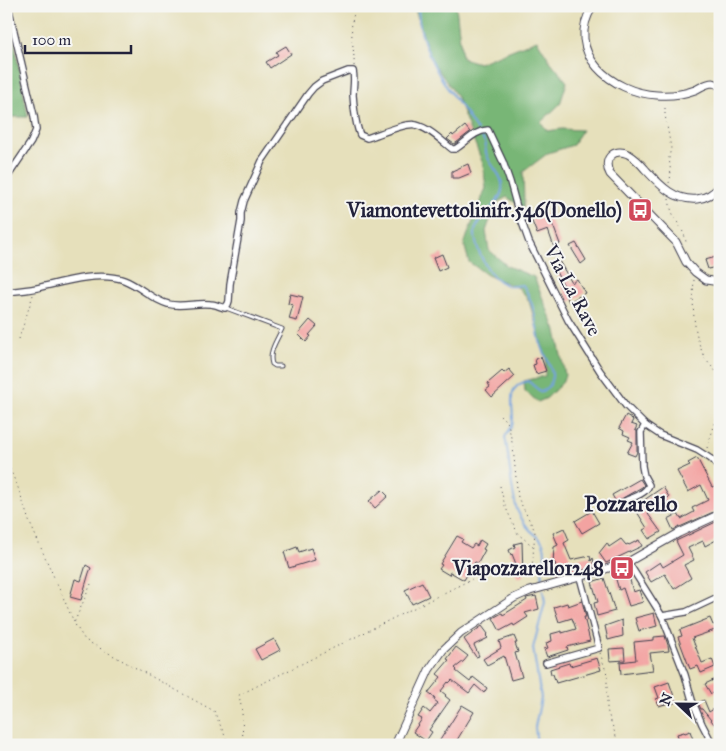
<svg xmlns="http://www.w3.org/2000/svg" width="726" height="751" font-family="'IM FELL Great Primer',serif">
	<rect width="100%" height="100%" fill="#f6f6f2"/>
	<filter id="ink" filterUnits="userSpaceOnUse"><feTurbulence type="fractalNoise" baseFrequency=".02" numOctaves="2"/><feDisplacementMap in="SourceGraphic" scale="10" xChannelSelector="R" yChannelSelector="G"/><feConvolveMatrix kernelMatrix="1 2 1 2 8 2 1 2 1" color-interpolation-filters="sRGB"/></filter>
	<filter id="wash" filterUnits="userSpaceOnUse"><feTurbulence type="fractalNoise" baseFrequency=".0096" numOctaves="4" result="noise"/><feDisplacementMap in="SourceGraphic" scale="20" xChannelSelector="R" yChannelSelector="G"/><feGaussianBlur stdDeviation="1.12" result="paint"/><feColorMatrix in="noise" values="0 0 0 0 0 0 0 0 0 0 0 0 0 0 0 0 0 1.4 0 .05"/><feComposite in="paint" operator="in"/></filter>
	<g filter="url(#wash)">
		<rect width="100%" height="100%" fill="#e6e0bb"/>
		<g fill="#78b676" stroke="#4d6c58">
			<polygon points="414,6 456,6 462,58 479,63 537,40 550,61 567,82 560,104 541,122 547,131 562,129 582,130 573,145 548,153 523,172 524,202 523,208 507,197 496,203 486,231 489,250 507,266 534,277 556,331 565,375 562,383 547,398 538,402 525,391 524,381 545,376 546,359 529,301 519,288 487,275 469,262 464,244 486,188 483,164 456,95 430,58"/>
			<polygon points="6,16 15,47 28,117 6,117"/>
		</g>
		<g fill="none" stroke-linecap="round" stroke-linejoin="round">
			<g stroke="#73a2dd" stroke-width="2">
				<path d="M418,6C418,46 441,81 464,111C469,117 471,124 477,130"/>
				<path d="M480,134L486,144C482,162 505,172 502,190C500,203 481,216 476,228C471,241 487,273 498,280C500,282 505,284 508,286C513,287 518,285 523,285C536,306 534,319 540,341C542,349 552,368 552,374C553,377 550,382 550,385L541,392L528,381C501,387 517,411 512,426C510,430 507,433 505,437C510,461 510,486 517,510C520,516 525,525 530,530C534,534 541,538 543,543C549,560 539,571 542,586"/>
				<polyline points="537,745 535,727 541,698 533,648 545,602 543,590"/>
			</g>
		</g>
		<g id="blocks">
			<g fill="#f3a3a1">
				<polygon points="286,46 291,54 270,68 266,62 278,55 276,52"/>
				<polygon points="465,126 470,132 456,143 454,144 447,139 452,134 453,136"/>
				<polygon points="468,164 471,173 459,178 452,178 452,171"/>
				<polygon points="546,214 554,228 560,244 554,247 548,230 537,234 531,219"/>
				<polygon points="576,243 586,260 581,264 570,246"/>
				<polygon points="442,254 447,267 438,271 433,258"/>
				<polygon points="720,256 720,266 708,269 705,260"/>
				<polygon points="559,261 572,283 577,279 585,293 569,302 562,287 564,286 552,265"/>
				<polygon points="290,294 303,297 297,321 289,319 293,305 288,304"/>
				<polygon points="310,320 317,326 309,335 311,336 306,342 298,334"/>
				<polygon points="541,357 546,371 536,374 533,365 536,364 535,359"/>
				<polygon points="509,369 515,376 492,397 486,390 490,387 488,383 502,371 504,373"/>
				<polygon points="626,415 631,418 633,420 631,424 637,426 635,430 637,431 637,452 635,456 627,453 633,442 628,440 630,437 623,434 624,431 619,428"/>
				<polygon points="697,458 712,487 720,484 720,509 673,530 668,519 678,514 681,519 694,512 692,508 708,500 701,485 688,492 677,471 690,465 688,463"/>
				<polygon points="640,479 644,485 642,487 616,502 612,495"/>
				<polygon points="663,487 669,497 665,499 667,502 648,514 661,532 649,539 643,530 647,528 634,507"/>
				<polygon points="382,490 388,496 375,508 369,501"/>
				<polygon points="592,511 599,523 582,533 575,521"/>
				<polygon points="720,520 720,538 705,546 703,541 688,548 694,560 684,565 691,578 674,589 665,574 651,582 645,572 660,562 663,567 683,555 676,541"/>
				<polygon points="564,528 569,540 564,543 571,560 590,556 591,561 593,558 595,567 580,571 580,569 559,576 555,563 553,564 554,547 558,545 553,533"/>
				<polygon points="457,536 463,539 461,542 471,548 474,544 477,546 480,540 486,544 483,549 485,550 478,563 475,562 464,580 450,572 449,575 439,569 442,565 440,564"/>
				<polygon points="621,539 626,545 628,544 629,545 639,540 642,546 606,563 599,553 607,543 609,547"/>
				<polygon points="522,542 523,576 518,578 512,566 516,564 512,554 511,555 509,550 515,547 514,544"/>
				<polygon points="297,547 299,552 311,548 315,560 289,568 284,552"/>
				<polygon points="86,565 91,568 89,573 81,600 70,597 75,579 81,581"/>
				<polygon points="628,572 633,592 639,590 643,602 629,606 623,588 619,590 615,576"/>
				<polygon points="604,578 615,611 597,616 594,603 598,602 592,582"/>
				<polygon points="422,582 429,596 412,604 405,590"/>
				<polygon points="536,596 539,609 525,613 528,617 514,626 513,624 500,631 493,618 502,613 503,615 527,600 526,598"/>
				<polygon points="582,601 586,617 584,617 590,641 567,647 568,650 547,657 544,649 548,648 546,643 552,641 551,634 562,631 562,633 576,629 572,618 559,622 554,607 567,603 568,606"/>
				<polygon points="654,613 657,626 639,631 635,618"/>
				<polygon points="710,618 713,625 720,622 720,641 718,642 715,630 692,638 702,663 712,659 715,667 701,673 698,666 690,669 678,637 682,636 680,630"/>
				<polygon points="622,620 623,636 608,640 605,626"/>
				<polygon points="482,626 488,634 486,636 488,638 474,645 479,656 476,657 464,639"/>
				<polygon points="514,636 517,643 515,643 518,652 515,653 522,677 511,680 504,656 487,665 483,659 501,648 499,641"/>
				<polygon points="665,636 668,645 669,651 650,653 653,670 621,674 620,662 636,660 634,642 654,640 654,637"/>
				<polygon points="274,639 280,650 261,660 255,649"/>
				<polygon points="456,647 468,656 464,661 455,668 457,670 456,671 470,682 473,677 487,688 484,693 475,685 469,693 452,680 449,683 448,682 441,691 446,695 445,696 450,700 429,730 432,732 426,741 413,732 422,719 418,717 424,708 430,713 438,703 434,700 435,698 428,693 441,677 437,674 449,660 447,659"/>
				<polygon points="624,648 625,660 610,661 609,649"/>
				<polygon points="597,658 601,670 556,683 553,674 551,674 550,669 569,663 570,666"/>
				<polygon points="720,677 720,690 711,694 705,684"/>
				<polygon points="669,682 676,702 670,705 669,703 659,706 656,699 659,698 655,687"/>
				<polygon points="704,700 709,712 720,705 720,722 715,725 702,709 701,709 698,703"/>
				<polygon points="462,705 474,712 454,745 437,745"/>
				<polygon points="690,731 695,745 681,745 677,734 684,732 685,733"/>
			</g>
		</g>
	</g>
	<g filter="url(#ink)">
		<use href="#blocks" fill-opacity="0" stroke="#3f3e4e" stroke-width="1"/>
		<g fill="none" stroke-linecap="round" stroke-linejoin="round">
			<defs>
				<path id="service" d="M226,308L282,329C277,340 268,352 272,364L275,366H281"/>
				<g id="minor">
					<polyline points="6,179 31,142 36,130 34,116 8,6"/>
					<path d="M6,292C16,291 27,290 37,288C63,282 98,271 124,280C140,286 152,300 168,304C182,308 196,302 210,304C215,304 220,307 225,308L228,304L229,301L230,284L241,221V213L244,201L262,161L308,94L314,87L322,81L348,71H353C355,79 353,87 353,95C354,108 355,123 360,135L367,138C378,135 406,122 416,125C429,128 442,141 452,149H455C466,143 473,131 488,130L503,162L510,182L518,211L529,242L568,320L600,371L626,406L645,425L660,435L697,450L711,459L720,469"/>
					<path d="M627,500C635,497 646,493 649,485L644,476L642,466L641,432L645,425"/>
					<polyline points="628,562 662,616 685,675 692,700 702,724 713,745"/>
					<polyline points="662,616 686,612 720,596"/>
					<polyline points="546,663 599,648 580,577"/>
				</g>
				<g id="tertiary">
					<path d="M593,6C563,52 612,93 657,95C669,96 684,94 695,90C700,88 706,83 713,83C716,84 717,84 720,86"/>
					<path d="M720,186C714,193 706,198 697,199C674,201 660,185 645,169C640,163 635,158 628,154C613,147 602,160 610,174L676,242L686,262L695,272L706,280L720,282"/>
					<polyline points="395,745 429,670 443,650 461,633 514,598 530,591 580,577 628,562 679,533 720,514"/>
				</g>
			</defs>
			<use href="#service" stroke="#3f3e4e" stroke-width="5"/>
			<use href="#minor" stroke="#3f3e4e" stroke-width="8"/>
			<use href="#tertiary" stroke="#3f3e4e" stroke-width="9"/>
			<g stroke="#3f3e4e" stroke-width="1" stroke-dasharray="1 4" stroke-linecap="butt">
				<polyline points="342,6 355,12"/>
				<path d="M354,66C355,50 349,32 353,17C354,13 357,10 358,6"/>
				<polyline points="665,103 665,115 671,148 669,157 671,175 669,183"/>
				<path d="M669,199C670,205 671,211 674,216C678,225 686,233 686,244"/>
				<path d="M694,280C692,305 693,335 705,358C709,365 716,370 720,377"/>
				<polyline points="19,339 33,295"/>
				<polyline points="500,415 508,423 513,447 518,498 535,531 531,582"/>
				<polyline points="707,448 720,408"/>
				<polyline points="6,460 19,490 29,521 74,622"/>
				<polyline points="500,486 505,506 518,534 534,547"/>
				<polyline points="91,584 74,623 85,640 214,711 229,745"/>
				<polyline points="600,653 607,674 607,710 619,745"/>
				<polyline points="243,745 242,711 239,695 472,579"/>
			</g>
			<use href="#service" stroke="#fff" stroke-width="3"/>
			<use href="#minor" stroke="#fff" stroke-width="5.5"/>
			<use href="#tertiary" stroke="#fff" stroke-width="7"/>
		</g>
	</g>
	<defs>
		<symbol id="bus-square" viewBox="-11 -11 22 22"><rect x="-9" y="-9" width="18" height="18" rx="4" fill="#d1495b" stroke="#f6f6f2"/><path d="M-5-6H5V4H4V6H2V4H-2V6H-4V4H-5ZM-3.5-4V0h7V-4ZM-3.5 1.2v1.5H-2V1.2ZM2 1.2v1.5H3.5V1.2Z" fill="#fff"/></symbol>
	</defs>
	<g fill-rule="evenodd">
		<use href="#bus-square" x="626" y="196" width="28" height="28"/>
		<use href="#bus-square" x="608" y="554" width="28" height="28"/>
	</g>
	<g text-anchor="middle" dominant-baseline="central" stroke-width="4" stroke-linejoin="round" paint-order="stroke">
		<g font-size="20" font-weight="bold" fill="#22223b" stroke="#f6f6f2" text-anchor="end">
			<text x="622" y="210">Viamontevettolinifr.546(Donello)</text>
			<text x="604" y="568">Viapozzarello1248</text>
		</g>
		<g font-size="20" fill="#22223b" stroke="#f6f6f2">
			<text transform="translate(573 290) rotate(62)">Via La Rave</text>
		</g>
		<g font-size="22" font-weight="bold" fill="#22223b" stroke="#f6f6f2">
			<text x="631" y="503">Pozzarello</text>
		</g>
	</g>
	<rect width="726" height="751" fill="none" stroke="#f6f6f2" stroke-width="25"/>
	<g transform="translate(678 704) rotate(292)" stroke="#f6f6f2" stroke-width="4" paint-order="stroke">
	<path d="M0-4L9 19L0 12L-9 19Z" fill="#22223b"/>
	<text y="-8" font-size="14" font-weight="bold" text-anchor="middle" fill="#22223b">N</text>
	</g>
	<path d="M25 45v8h106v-8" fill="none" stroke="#22223b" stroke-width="2.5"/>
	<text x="32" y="45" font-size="15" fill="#22223b" stroke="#f6f6f2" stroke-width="4" paint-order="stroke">100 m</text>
</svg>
